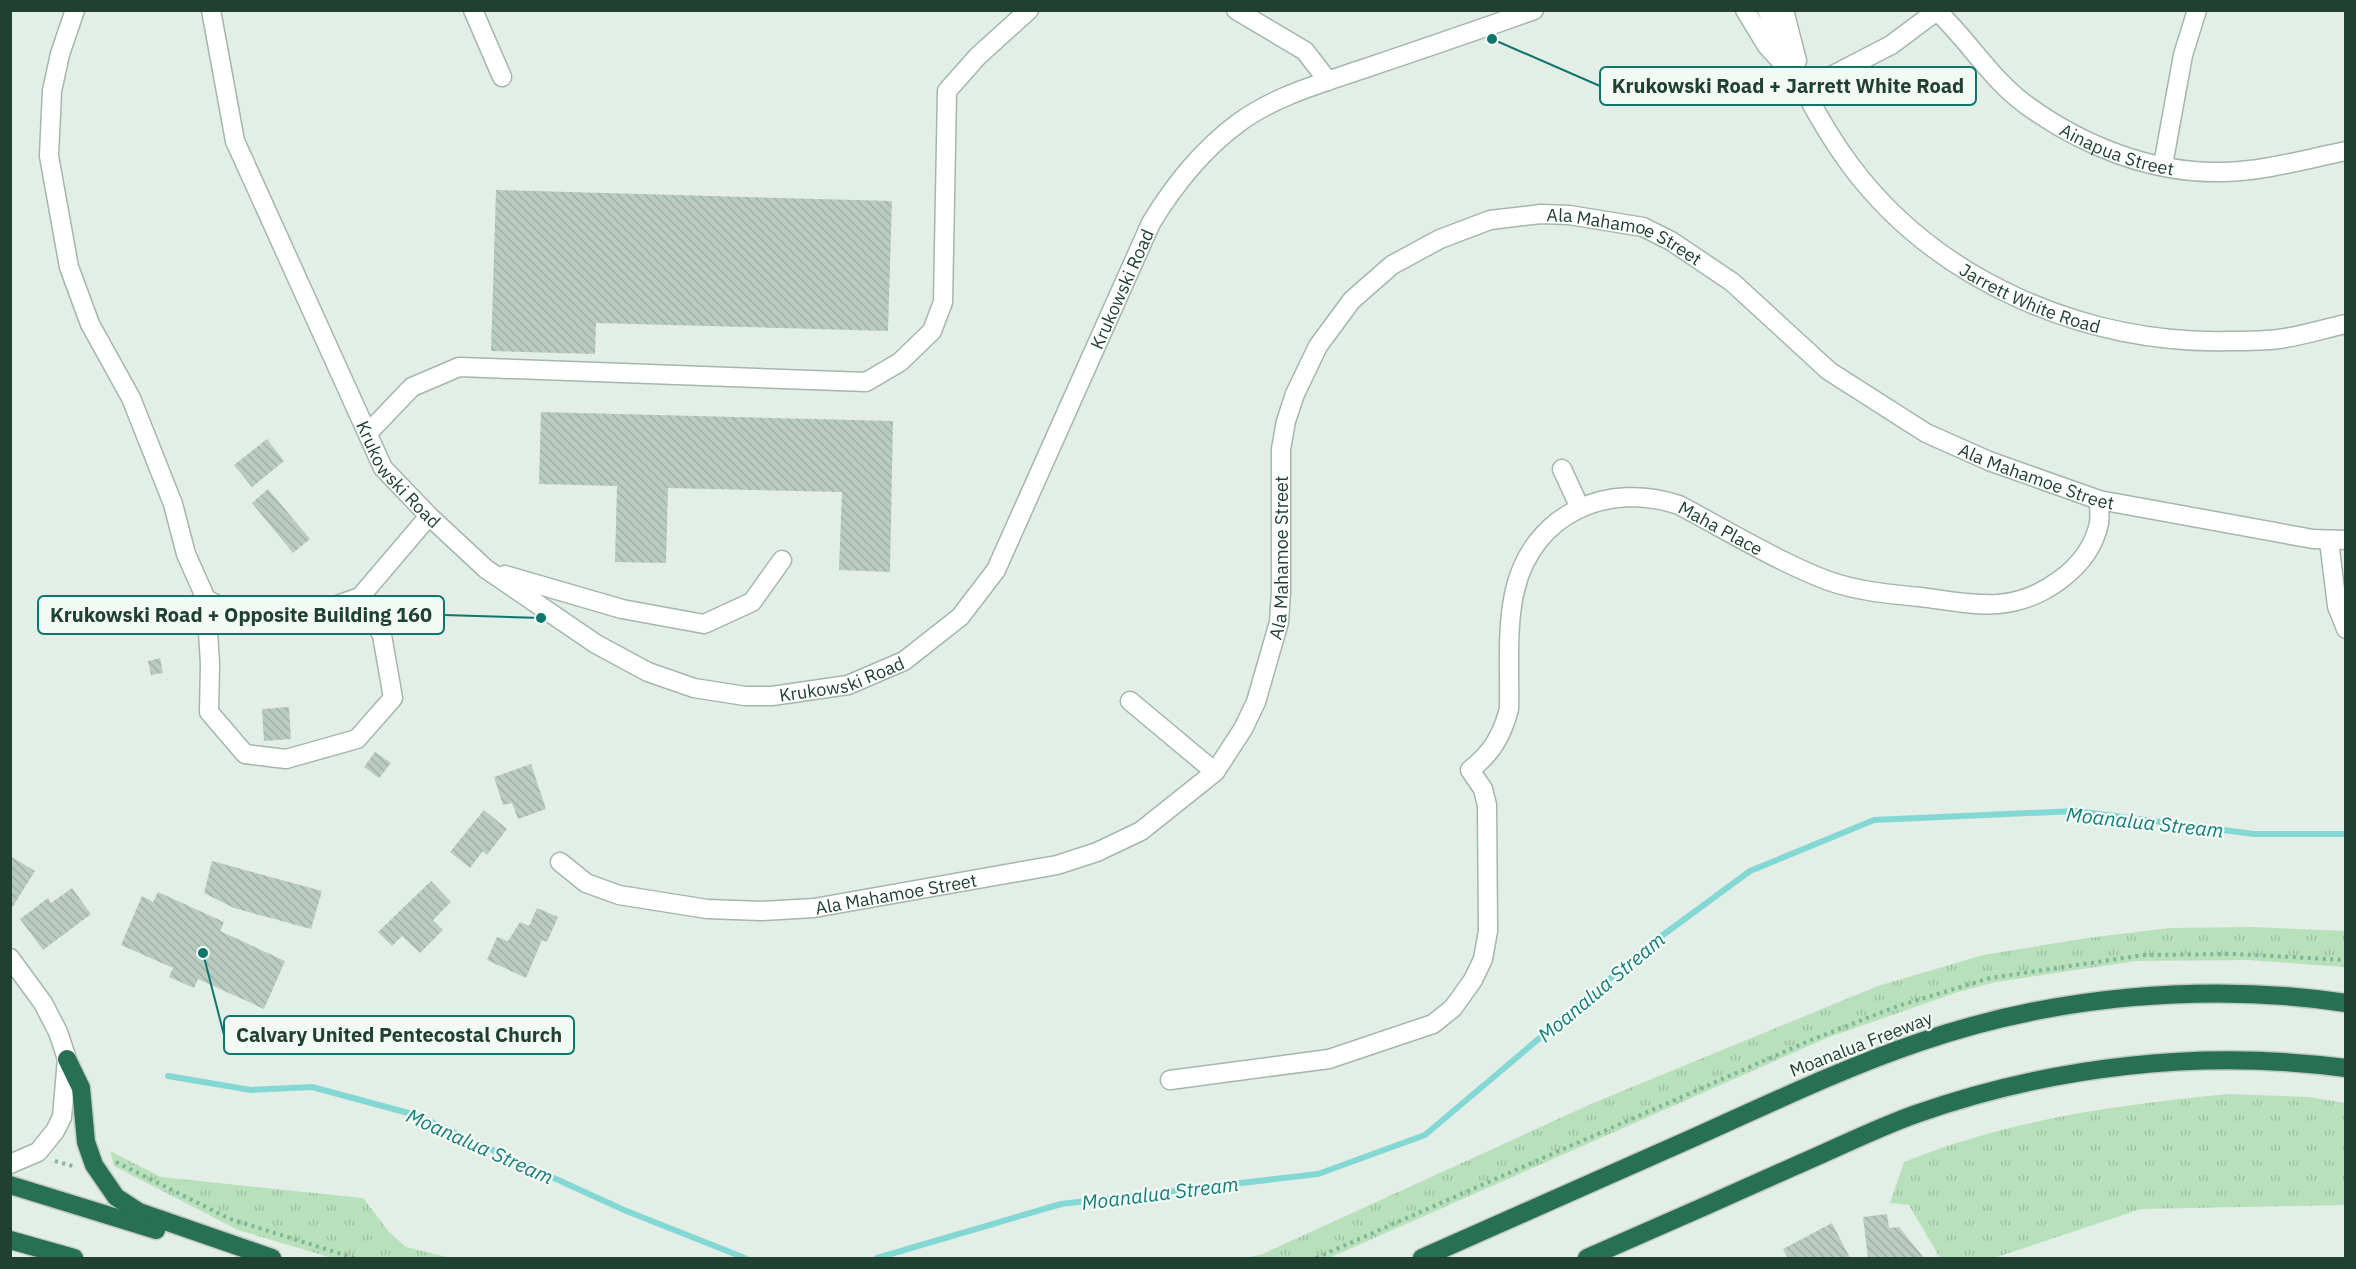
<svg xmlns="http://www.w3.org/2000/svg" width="2356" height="1269" font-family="'IBM Plex Sans',sans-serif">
	<defs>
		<pattern id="grass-tufts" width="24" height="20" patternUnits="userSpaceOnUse" patternTransform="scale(1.5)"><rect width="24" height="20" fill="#b8e1bb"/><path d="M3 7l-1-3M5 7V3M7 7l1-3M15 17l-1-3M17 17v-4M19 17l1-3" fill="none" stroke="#9ec2a1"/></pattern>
		<pattern id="building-back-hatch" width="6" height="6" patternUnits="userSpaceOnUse" patternTransform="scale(1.5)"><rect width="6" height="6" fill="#baccc1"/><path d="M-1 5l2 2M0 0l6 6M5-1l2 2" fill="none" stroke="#a0b0a6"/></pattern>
	</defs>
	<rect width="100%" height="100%" fill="#e2eee6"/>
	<g fill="url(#grass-tufts)">
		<polygon points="2253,927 2345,931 2345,967 2248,960 2136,961 1996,982 1958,992 1829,1037 1329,1258 1245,1258 1260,1255 1591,1104 1878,986 1983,955 2087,938 2170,928"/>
		<path d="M2229,1094L2309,1097L2345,1103V1205L2141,1209L1994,1258H1940L1909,1205L1890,1203L1904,1162C2011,1119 2116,1105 2229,1094Z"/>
		<polygon points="110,1151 161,1177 363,1198 389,1232 406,1247 451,1258 332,1258 238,1230 114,1166"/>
	</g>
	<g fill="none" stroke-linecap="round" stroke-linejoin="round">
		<g stroke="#84d8d4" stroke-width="6">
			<polyline points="168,1076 251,1090 312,1087 416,1115 624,1210 745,1258"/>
			<polyline points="877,1258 1061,1204 1318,1174 1425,1135 1652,943 1750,871 1874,820 2076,811 2254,834 2346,834"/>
		</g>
	</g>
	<g fill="url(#building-back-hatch)">
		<polygon points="496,190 892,201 888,331 596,323 595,354 491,351"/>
		<polygon points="541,412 893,421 890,572 839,570 842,492 668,488 666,563 615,562 617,486 539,484"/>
		<polygon points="267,439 284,461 252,487 234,465"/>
		<polygon points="268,489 310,539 293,553 252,503"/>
		<polygon points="160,658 163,673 151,675 148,661"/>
		<polygon points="289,707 291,739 264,741 262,709"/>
		<polygon points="375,752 391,763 379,778 364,767"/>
		<polygon points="531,764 546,809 518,819 512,803 503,805 494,777"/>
		<polygon points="484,810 507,829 487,855 483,851 470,868 450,852"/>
		<polygon points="10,856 35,871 10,911"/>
		<polygon points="212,861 322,891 311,929 234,908 204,893"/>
		<polygon points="431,881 451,902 433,920 443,930 420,953 402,936 392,946 378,932"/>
		<polygon points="72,888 91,914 43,950 20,919 48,898 51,903"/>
		<polygon points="158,892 224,922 220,931 285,961 264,1009 198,979 194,988 169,977 173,968 121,945 142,896 153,902"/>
		<polygon points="537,908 558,917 547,942 542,940 526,978 487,960 497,937 508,941 520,922 529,926"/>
		<polygon points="1887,1214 1889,1228 1899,1227 1924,1258 1868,1258 1863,1217"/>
		<polygon points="1832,1223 1850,1258 1788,1258 1783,1249"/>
	</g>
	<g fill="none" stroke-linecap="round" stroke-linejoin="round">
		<defs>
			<g id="minor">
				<polyline points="75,10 60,54 52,91 49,156 69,267 90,324 131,398 173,504 186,554 206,599 255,624 320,611 360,597 429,516"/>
				<path id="s1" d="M211,10L235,141L383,468L429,516L486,569L596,644L648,672L694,688L745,696H772L848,685L904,661L960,617L996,570L1151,223C1174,185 1201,151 1237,124C1274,96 1322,83 1366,68C1422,49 1478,30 1534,10"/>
				<polyline points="473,10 502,77"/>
				<polyline points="1236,10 1305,51 1328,81"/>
				<polyline points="1745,10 1767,46 1786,67"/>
				<path id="s2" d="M1767,10C1790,64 1816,119 1851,166C1938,282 2087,345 2229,341C2245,341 2263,341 2279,339C2301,336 2323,329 2346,324"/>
				<polyline points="1784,10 1797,61"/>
				<path id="s3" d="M1937,11C1968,40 1991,79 2025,104C2082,146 2153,174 2224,172C2265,171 2306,159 2346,151"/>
				<polyline points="1804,90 1891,45 1938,10"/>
				<polyline points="2163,165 2183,55 2197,10"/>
				<polyline points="368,433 412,387 459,367 866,382 900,362 932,331 943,302 947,91 978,56 1029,10"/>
				<polyline points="1562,469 1580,508"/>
				<polyline points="2329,541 2337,606 2346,629"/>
				<polyline points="505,575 622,609 704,624 752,602 782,560"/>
				<polyline points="206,599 210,664 209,712 245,754 286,759 357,739 393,698 382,635 360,597"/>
				<polyline points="1130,701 1215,772"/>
				<path id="s4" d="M560,862L586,883L619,895L707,909L762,911L814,908L1057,865L1097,852L1141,831L1215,772L1243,729L1256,702L1279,622L1281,592V449L1286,421L1295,394L1318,346L1352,300L1392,265L1440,239L1490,220L1541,214L1569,215L1643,227L1671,241L1732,282L1829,371L1926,433L1989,461L2099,500L2313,539L2346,540"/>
				<polyline points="10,958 43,1003 58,1032 67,1059 62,1117 55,1131 38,1152 10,1164"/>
				<path id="s5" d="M1170,1080L1329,1059L1433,1024L1453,1008L1473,980L1483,959L1488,931L1487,805L1483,789L1470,770C1491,754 1502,736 1509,709C1510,671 1506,628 1515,590C1533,513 1608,481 1679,505C1726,530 1777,561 1826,580C1856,591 1888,594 1920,597C1946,600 1972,606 1998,604C2040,601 2090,568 2099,523C2100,516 2099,507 2099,500"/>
			</g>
			<g id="highway">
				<polyline points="67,1059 81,1088 86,1142 94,1165 116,1197 139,1212 272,1258"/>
				<polyline points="10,1185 156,1230"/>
				<polyline points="10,1240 74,1258"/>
				<path d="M1422,1258C1513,1218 1604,1177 1695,1137C1769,1104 1843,1068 1920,1042C2053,996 2206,982 2346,1003"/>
				<path d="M1587,1258C1656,1228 1726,1197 1795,1166C1835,1149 1874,1129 1916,1114C2053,1066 2201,1049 2346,1068"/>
			</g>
		</defs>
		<use href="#minor" stroke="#a4b7ac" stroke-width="21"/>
		<use href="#highway" stroke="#c1cac5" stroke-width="21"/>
		<g stroke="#7fb599" stroke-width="4" stroke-dasharray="3 4.5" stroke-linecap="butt">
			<polyline points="55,1161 76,1167"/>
			<polyline points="116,1162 230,1219 354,1258"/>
			<polyline points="1316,1258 1811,1040 1898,1006 1990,978 2144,955 2236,954 2346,960"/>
		</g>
		<use href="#minor" stroke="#fff" stroke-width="18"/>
		<use href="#highway" stroke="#287053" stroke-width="18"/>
	</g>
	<g text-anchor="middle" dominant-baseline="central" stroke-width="4.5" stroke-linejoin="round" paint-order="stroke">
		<g font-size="18" fill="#204131" stroke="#f3faf5">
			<text stroke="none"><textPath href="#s3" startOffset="232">Ainapua Street</textPath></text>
			<text stroke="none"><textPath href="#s4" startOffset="1502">Ala Mahamoe Street</textPath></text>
			<text stroke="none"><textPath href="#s1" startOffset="1532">Krukowski Road</textPath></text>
			<text stroke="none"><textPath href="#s2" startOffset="404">Jarrett White Road</textPath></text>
			<text stroke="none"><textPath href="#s1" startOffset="506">Krukowski Road</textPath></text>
			<text stroke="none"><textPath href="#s4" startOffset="1988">Ala Mahamoe Street</textPath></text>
			<text stroke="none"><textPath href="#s5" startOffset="998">Maha Place</textPath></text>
			<text stroke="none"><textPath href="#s4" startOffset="926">Ala Mahamoe Street</textPath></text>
			<text stroke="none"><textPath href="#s1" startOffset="1028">Krukowski Road</textPath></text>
			<text stroke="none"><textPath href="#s4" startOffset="348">Ala Mahamoe Street</textPath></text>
			<text transform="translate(1861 1044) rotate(-21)">Moanalua Freeway</text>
		</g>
		<g font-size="20" font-style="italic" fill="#137d7a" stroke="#f3faf5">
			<text transform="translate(2145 822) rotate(6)">Moanalua Stream</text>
			<text transform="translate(1601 987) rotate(-40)">Moanalua Stream</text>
			<text transform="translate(480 1146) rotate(24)">Moanalua Stream</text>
			<text transform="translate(1160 1193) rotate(-7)">Moanalua Stream</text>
		</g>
	</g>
	<path fill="none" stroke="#0f766e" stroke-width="2" d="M1492 39L1600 86M541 618L444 615M203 953L224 1035"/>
	<g fill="#0f766e" stroke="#f3faf5" stroke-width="2">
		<circle cx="1492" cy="39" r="6"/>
		<circle cx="541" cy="618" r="6"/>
		<circle cx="203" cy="953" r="6"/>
	</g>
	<g fill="#f3faf5" stroke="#0f766e" stroke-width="2">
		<rect x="1600" y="67" width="376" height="38" rx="6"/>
		<rect x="38" y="596" width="406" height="38" rx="6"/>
		<rect x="224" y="1016" width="350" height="38" rx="6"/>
	</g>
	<g font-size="20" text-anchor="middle" font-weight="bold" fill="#204131">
		<text x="1788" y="93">Krukowski Road + Jarrett White Road</text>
		<text x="241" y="622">Krukowski Road + Opposite Building 160</text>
		<text x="399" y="1042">Calvary United Pentecostal Church</text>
	</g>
	<rect width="2356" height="1269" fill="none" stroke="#204131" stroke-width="24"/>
</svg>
